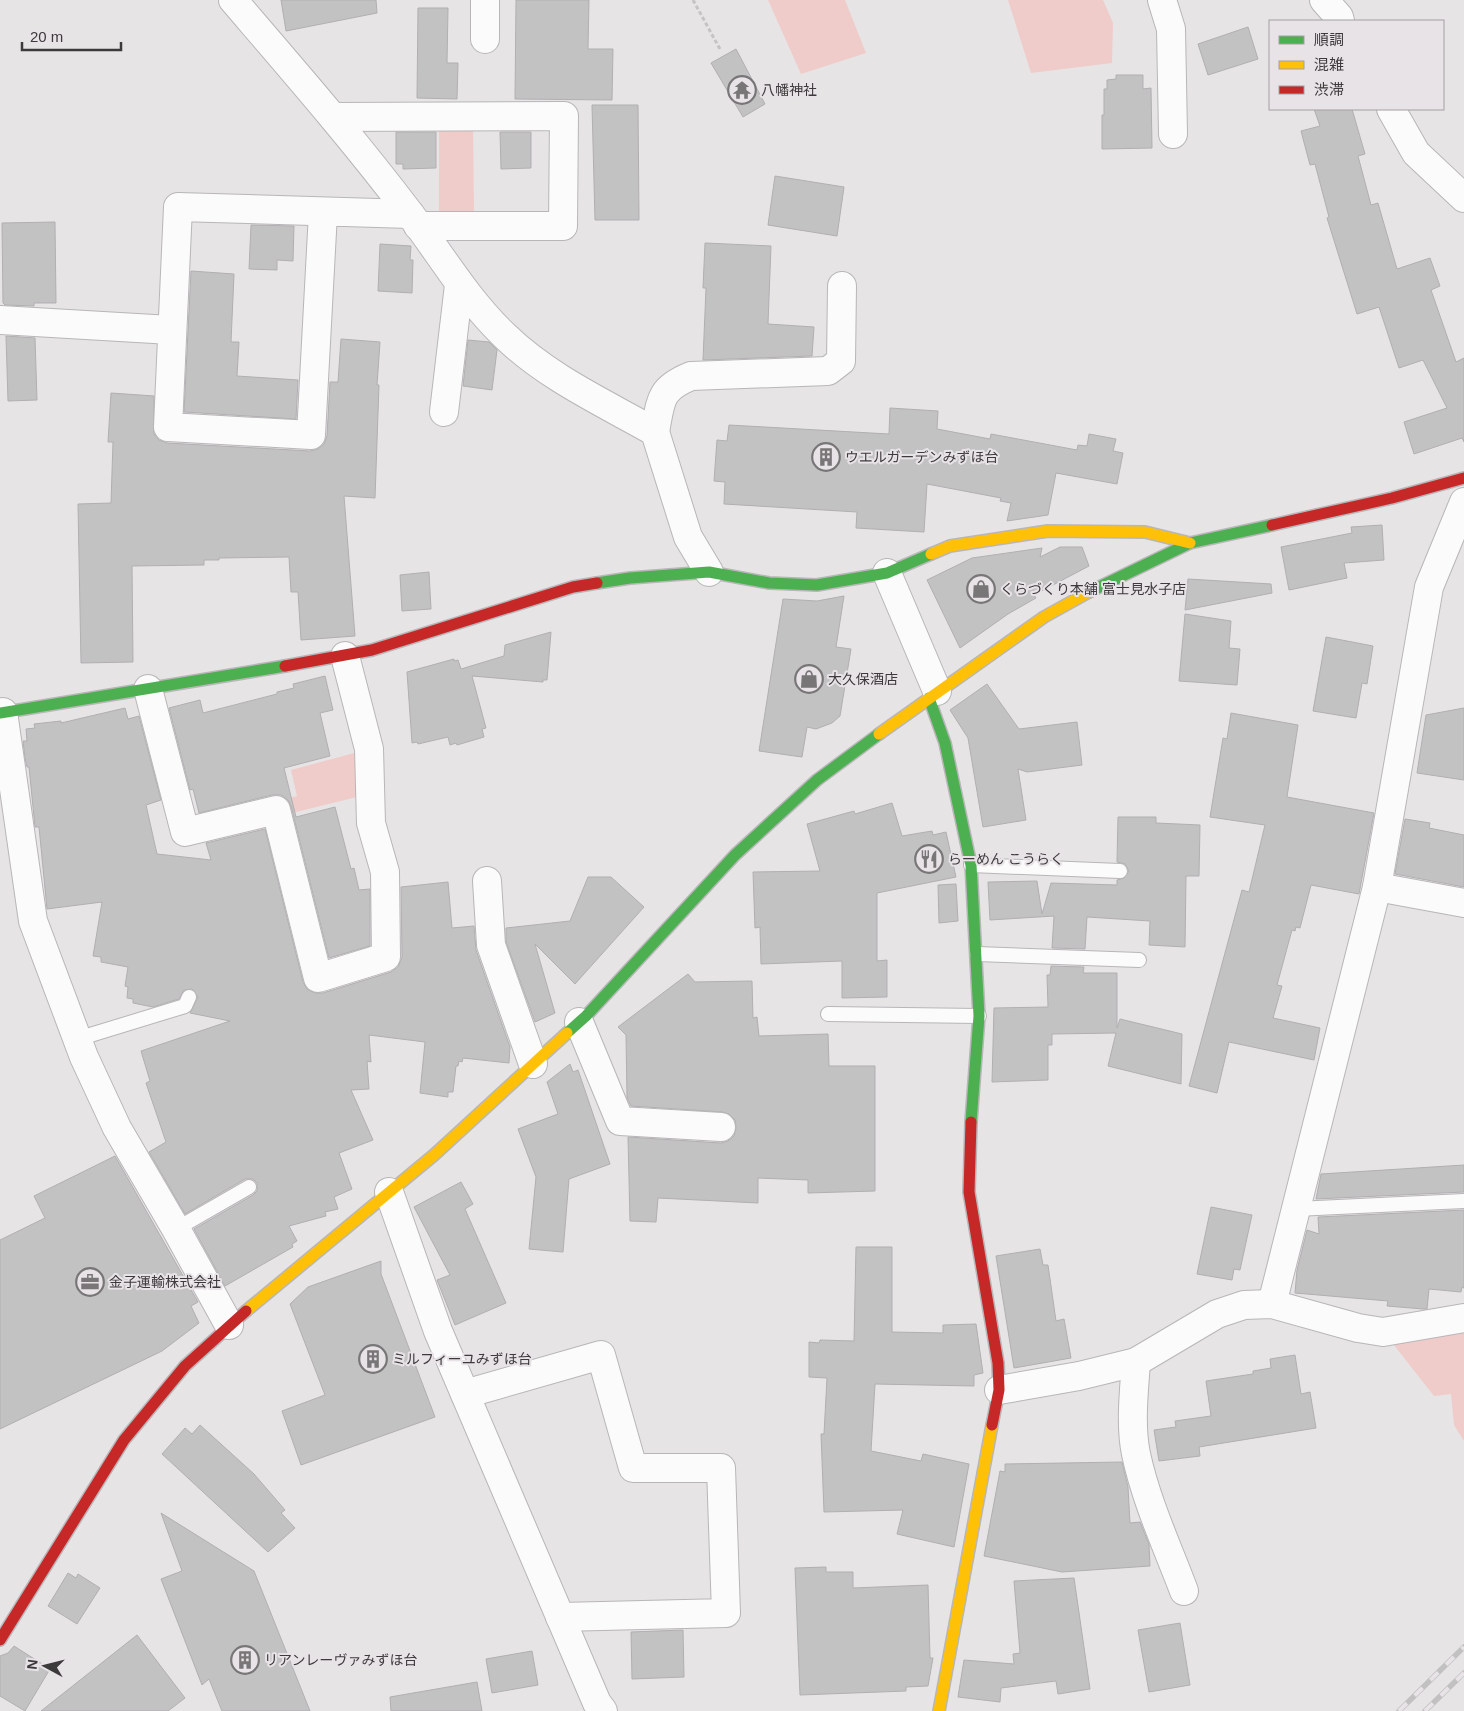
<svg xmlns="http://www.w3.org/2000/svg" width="1464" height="1711" font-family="Helvetica,'Noto Sans JP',sans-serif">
	<rect width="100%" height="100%" fill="#e7e4e6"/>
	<g fill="#efccc9">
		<polygon points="768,0 845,0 866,53 801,74"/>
		<polygon points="1008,0 1103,0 1113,23 1112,63 1031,73"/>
		<polygon points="473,126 474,211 439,211 439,127"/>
		<polygon points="358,752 357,797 288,814 285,799 297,796 291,770"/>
		<polygon points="1464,1330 1464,1441 1454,1425 1451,1394 1434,1396 1390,1340"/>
	</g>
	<g fill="#c3c2c3" stroke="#b1afb1">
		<polygon points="281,0 376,0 377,13 286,31"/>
		<polygon points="516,0 589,0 588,49 613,49 612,100 515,99"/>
		<polygon points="418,8 448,8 447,63 458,63 457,99 417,98"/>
		<polygon points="1248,27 1258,59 1208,75 1198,44"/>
		<polygon points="736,49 765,104 743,117 711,63"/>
		<polygon points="1116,75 1143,75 1143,89 1151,88 1152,148 1102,149 1102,115 1104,115 1104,89 1107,89 1107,80 1116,79"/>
		<polygon points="592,105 638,105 639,220 595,220"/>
		<polygon points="1314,109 1352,109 1365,154 1358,156 1371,205 1378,203 1397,269 1430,258 1440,286 1431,290 1456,362 1464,358 1464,442 1462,438 1414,454 1404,422 1447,408 1423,360 1399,368 1379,307 1357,314 1327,218 1329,217 1315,164 1310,165 1301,131 1320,126"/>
		<polygon points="396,132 436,132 436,168 403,169 403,164 396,164"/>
		<polygon points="500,132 531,132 531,168 501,169"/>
		<polygon points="775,176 844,187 837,236 768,225"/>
		<polygon points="55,222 56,303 34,303 34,306 5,305 3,303 2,223"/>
		<polygon points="251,225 294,226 293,261 277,260 277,270 249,269"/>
		<polygon points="705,243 771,246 768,324 814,327 812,356 703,360 706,288 703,288"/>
		<polygon points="380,244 411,246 410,260 413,260 412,293 378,291"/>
		<polygon points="191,271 234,274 231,342 239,342 237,376 298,380 296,419 184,412"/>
		<polygon points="6,336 35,338 37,400 8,401"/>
		<polygon points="341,339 380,342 377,385 379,385 375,498 344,496 355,636 301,640 298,592 291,592 289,557 219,558 219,560 204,560 204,565 132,566 133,662 81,663 78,504 111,503 113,442 108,442 111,393 154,396 154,434 159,440 167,443 310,451 318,449 324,444 327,436 330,382 338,382"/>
		<polygon points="468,340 489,342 497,350 492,390 463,386"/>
		<polygon points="890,408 938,411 937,429 990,439 991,434 1077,450 1078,445 1087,446 1089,434 1116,439 1113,451 1123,453 1117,484 1056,473 1048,515 1007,521 1011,503 1000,501 1001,498 927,484 924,532 856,528 857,512 724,504 725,482 714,481 717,440 727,441 729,425 889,434"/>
		<polygon points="1382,525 1384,560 1344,563 1347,578 1289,590 1281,547 1352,533 1351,527"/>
		<polygon points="1060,547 1082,547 1089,566 1034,595 1036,598 1008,614 960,648 927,580 972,558 1042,548 1040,557"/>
		<polygon points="429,572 431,609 402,611 400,575"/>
		<polygon points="1188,579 1271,584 1272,593 1185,610"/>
		<polygon points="844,596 836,647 851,649 840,716 832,723 816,729 807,727 802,757 759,751 783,599 817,601"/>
		<polygon points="1185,614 1231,621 1229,648 1240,649 1237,685 1179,681"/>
		<polygon points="551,632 547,680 543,680 543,682 472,676 486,728 482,729 484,737 457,745 456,743 450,745 448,737 418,744 417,742 412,743 407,672 454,659 454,661 458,660 461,669 504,656 505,645"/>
		<polygon points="1326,637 1373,646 1367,684 1362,683 1356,718 1313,711"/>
		<polygon points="325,676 333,710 320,713 330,756 284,768 296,817 335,807 351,869 354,868 359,890 370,889 370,946 329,958 291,806 288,800 281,795 272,795 199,813 193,789 190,790 169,708 200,700 203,713 277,694 277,692 294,688 293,684"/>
		<polygon points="987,684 1019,729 1077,722 1082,765 1027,772 1018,769 1026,820 983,827 968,738 950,710"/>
		<polygon points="125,708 128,719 139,716 161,800 146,805 157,854 211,860 206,843 265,829 303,982 307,989 315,993 323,993 391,972 398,967 402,957 401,887 448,882 452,928 474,926 476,950 510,1047 509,1063 463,1058 462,1062 459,1061 458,1066 456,1066 453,1092 448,1092 448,1097 420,1093 425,1042 369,1035 371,1062 367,1061 369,1089 351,1090 373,1140 339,1153 352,1189 334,1197 338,1209 325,1212 326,1216 289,1226 297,1241 292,1244 293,1247 225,1286 194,1229 253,1195 257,1191 257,1183 253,1179 245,1179 185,1214 149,1152 166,1142 146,1083 150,1081 141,1051 230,1021 190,1013 198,997 192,989 184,990 179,999 153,1007 133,1003 133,999 127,998 128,987 125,986 128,967 101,962 101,957 93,956 102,902 47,909 39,827 35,827 29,767 27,767 25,758 23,741 27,741 26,729 35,728 34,724 61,721 61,723"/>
		<polygon points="1464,708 1464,780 1417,773 1426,715"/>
		<polygon points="1231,713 1298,725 1287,797 1374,813 1359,894 1311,885 1300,928 1296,927 1295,931 1292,930 1277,985 1282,986 1273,1018 1320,1028 1314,1060 1229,1042 1217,1093 1189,1086 1242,890 1249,892 1265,825 1210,817 1223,738 1227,739"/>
		<polygon points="892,803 902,836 932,831 933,835 946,832 956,877 877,893 877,961 887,960 887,997 842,998 842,961 761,964 760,927 755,928 753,872 820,871 807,824 854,811 855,814"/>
		<polygon points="1118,817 1156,817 1156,823 1200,825 1199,876 1186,876 1185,947 1149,945 1150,921 1087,917 1085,949 1052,948 1054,916 990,920 988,882 1037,881 1042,914 1051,883 1117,885 1117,880 1124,878 1129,871 1125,864 1117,862"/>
		<polygon points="1405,819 1430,823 1429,828 1464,835 1464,887 1395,874"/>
		<polygon points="588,877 611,877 644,907 575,984 535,944 555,1013 535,1022 506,942 506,928 570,921"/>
		<polygon points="956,884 958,921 939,923 938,885"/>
		<polygon points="1051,966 1084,967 1083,973 1117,973 1117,1028 1120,1019 1182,1034 1181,1084 1108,1066 1116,1033 1052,1034 1052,1045 1048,1045 1048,1080 992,1082 994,1008 1048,1007 1047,975 1050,975"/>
		<polygon points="688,974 695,982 752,981 753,1018 757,1017 759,1036 828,1034 829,1066 875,1066 875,1191 808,1193 808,1180 758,1178 758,1203 658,1198 656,1222 630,1221 628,1137 721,1143 728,1141 734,1136 736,1128 735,1120 729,1114 722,1112 631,1106 627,1098 626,1035 618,1027"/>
		<polygon points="570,1064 573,1072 578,1070 610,1164 569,1179 563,1252 529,1249 536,1177 518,1129 558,1114 547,1082"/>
		<polygon points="115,1156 198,1302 191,1306 199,1323 162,1351 0,1429 0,1240 45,1218 34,1196"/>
		<polygon points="1464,1165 1464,1192 1316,1199 1321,1174"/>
		<polygon points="461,1182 473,1204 465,1209 506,1303 455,1325 437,1280 450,1275 414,1207"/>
		<polygon points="1211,1207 1252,1215 1240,1270 1234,1269 1232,1280 1197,1274"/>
		<polygon points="1464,1210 1464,1288 1462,1287 1461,1292 1429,1289 1427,1309 1423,1309 1387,1306 1388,1301 1295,1293 1297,1270 1307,1230 1319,1234 1318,1217"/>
		<polygon points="856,1247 892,1247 892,1332 943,1333 943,1325 976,1324 983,1373 974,1375 974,1386 875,1384 871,1451 921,1461 923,1454 969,1464 954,1547 897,1534 903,1510 824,1512 821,1434 824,1434 827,1378 809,1377 809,1342 819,1343 820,1340 854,1341"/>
		<polygon points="1040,1249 1043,1265 1048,1265 1056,1321 1064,1319 1071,1358 1014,1368 996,1256"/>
		<polygon points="381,1261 381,1274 435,1417 301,1465 282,1411 325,1395 290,1304 308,1287"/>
		<polygon points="1295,1355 1301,1394 1310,1392 1316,1428 1199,1447 1200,1456 1159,1461 1154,1430 1176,1427 1175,1421 1211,1416 1206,1381 1253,1374 1253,1371 1271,1368 1270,1359"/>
		<polygon points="200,1425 254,1474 285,1510 281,1513 295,1528 268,1552 162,1454 185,1428 192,1434"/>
		<polygon points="1122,1462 1128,1487 1130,1523 1140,1522 1149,1544 1150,1566 1062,1572 984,1556 1000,1471 1005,1472 1005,1464"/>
		<polygon points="161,1513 254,1571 310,1711 222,1711 209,1679 202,1685 161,1579 182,1571"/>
		<polygon points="826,1567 826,1572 853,1572 853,1588 928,1585 930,1658 933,1658 928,1686 906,1687 906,1691 800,1695 795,1568"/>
		<polygon points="68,1573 76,1578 78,1574 100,1588 77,1624 48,1606"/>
		<polygon points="1074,1578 1090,1689 1058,1694 1056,1681 1001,1688 1000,1702 958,1697 964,1660 1014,1664 1013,1654 1020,1653 1014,1581"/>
		<polygon points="1180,1623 1190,1685 1149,1692 1138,1630"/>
		<polygon points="683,1630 684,1677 632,1679 631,1632"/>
		<polygon points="137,1635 185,1698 168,1711 41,1711"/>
		<polygon points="14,1646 50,1669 25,1711 0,1696 0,1656 8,1653"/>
		<polygon points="532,1651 538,1685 492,1693 486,1659"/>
		<polygon points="477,1682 482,1711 391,1711 390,1697"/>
	</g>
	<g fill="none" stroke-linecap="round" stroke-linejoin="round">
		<defs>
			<g id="lane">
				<polyline points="971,865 1120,871"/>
				<polyline points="977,954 1139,960"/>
				<polyline points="828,1014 979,1016"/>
				<polyline points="77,1039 185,1006 189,997"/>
				<polyline points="1296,1209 1464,1201"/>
				<polyline points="176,1229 249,1187"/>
			</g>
			<g id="street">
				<path d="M233,0C293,70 354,140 410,214C441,255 467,300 505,336C547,377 604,403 655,432L688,537L709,572"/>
				<polyline points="1162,0 1171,29 1173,134"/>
				<polyline points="1324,0 1339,17 1340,21"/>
				<polyline points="485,39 485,0"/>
				<polyline points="1391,109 1416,153 1464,198"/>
				<polyline points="333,117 564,116 563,226 418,226"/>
				<polyline points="323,213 311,435 168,427 178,207 410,214"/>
				<polyline points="0,320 171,330"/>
				<polyline points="444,412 459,285"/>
				<path d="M655,432C661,400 659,389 691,376L828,371L841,361L842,286"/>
				<polyline points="887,573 937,691"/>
				<polyline points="148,689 185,832 276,810 318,978 386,957 385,872 371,823 369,749 345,656"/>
				<polyline points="3,712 33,921 84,1057 117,1128 176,1229 229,1325"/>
				<polyline points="487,881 491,945 533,1064"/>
				<polyline points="1377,887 1464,903"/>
				<polyline points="579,1022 620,1121 721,1127"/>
				<polyline points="389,1192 438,1331 597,1703 603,1711"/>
				<polyline points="1272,1304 1377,887 1429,587 1464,502"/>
				<path d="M1136,1362C1134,1391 1130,1425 1136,1454C1146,1501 1167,1546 1184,1591"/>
				<polyline points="999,1390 1079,1376 1136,1362 1217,1314 1244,1305 1272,1304 1358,1328 1383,1332 1464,1318"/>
				<polyline points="465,1394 601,1355 633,1468 721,1468 726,1613 560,1617"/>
			</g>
			<g id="fast">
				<polyline points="597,583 630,578 709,572 769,583 817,585 887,573 931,554"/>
				<polyline points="1089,592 1190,543 1272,525"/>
				<polyline points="929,698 945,743 971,865 979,1016 971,1122"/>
				<polyline points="0,713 285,666"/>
				<polyline points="567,1033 586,1016 735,855 817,780 879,734"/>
			</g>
			<g id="slow">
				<polyline points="931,554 950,546 1048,531 1145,532 1190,543"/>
				<polyline points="879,734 1044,617 1089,592"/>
				<polyline points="246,1311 434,1155 567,1033"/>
				<polyline points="939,1711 992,1425"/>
			</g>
			<g id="jam">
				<polyline points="1272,525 1392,498 1464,478"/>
				<polyline points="285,666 372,650 573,587 597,583"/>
				<polyline points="971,1122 969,1192 998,1363 999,1390 992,1425"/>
				<polyline points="0,1640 124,1440 185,1366 246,1311"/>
			</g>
		</defs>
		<use href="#lane" stroke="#b8b6b8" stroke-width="16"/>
		<use href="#street" stroke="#b8b6b8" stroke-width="30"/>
		<use href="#fast" stroke="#b8b6b8" stroke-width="14"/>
		<use href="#slow" stroke="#b8b6b8" stroke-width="14"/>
		<use href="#jam" stroke="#b8b6b8" stroke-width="14"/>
		<polyline stroke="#c5c4c5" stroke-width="3" stroke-dasharray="4 2.5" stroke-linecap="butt" points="693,0 721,51"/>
		<use href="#lane" stroke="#fbfbfb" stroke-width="14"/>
		<use href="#street" stroke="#fbfbfb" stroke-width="28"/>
		<use href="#fast" stroke="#4caf50" stroke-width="11"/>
		<use href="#slow" stroke="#ffc107" stroke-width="11"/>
		<use href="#jam" stroke="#c62828" stroke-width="11"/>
		<defs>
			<g id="rail">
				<polyline points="1399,1711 1464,1647"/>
				<polyline points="1425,1711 1464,1673"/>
			</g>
		</defs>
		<use href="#rail" stroke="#c2c1c1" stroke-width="5.5"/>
		<use href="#rail" stroke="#e8e3e7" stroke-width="4" stroke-dasharray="11" stroke-linecap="butt"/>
	</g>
	<defs>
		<symbol id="temple-ring" viewBox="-11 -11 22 22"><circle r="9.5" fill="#e8e3e7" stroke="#787677" stroke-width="1.5"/><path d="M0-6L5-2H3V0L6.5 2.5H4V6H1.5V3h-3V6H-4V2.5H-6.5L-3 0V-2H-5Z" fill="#787677"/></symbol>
		<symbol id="building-ring" viewBox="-11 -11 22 22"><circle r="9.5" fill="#e8e3e7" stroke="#787677" stroke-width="1.5"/><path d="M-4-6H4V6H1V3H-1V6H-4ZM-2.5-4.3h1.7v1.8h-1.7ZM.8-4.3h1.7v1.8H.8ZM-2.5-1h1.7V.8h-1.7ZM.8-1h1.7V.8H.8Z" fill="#787677"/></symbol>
		<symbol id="shop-ring" viewBox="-11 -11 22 22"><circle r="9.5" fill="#e8e3e7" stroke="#787677" stroke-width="1.5"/><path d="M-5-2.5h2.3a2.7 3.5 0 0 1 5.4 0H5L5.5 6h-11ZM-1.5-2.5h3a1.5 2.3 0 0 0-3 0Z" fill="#787677"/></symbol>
		<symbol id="restaurant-ring" viewBox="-11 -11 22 22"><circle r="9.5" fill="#e8e3e7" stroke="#787677" stroke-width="1.5"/><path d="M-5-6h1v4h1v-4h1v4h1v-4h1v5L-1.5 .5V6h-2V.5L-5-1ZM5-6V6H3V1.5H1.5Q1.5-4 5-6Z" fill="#787677"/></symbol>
		<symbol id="office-ring" viewBox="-11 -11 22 22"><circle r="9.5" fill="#e8e3e7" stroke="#787677" stroke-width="1.5"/><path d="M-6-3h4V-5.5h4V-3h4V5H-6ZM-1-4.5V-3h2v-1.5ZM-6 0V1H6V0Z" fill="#787677"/></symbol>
	</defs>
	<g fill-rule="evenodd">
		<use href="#temple-ring" x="726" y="74" width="32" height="32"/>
		<use href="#building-ring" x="810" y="441" width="32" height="32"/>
		<use href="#shop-ring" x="965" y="573" width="32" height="32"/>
		<use href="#shop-ring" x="793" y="663" width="32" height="32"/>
		<use href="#restaurant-ring" x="913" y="843" width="32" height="32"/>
		<use href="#office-ring" x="74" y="1266" width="32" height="32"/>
		<use href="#building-ring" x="357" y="1343" width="32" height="32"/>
		<use href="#building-ring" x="229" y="1644" width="32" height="32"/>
	</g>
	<g text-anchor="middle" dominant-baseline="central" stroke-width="4" stroke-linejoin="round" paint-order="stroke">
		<g font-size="14" fill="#3c3a3b" stroke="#e8e3e7" text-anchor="start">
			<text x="761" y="90">八幡神社</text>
			<text x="845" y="457">ウエルガーデンみずほ台</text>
			<text x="1000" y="589">くらづくり本舗 富士見水子店</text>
			<text x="828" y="679">大久保酒店</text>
			<text x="948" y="859">らーめん こうらく</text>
			<text x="109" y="1282">金子運輸株式会社</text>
			<text x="392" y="1359">ミルフィーユみずほ台</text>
			<text x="264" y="1660">リアンレーヴァみずほ台</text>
		</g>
	</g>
	<rect x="1269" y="20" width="175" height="90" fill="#e8e3e7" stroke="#a39fa2"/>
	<rect x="1279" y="36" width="25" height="8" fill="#4caf50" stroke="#a39fa2"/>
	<text x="1314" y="45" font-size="15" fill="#3c3a3b">順調</text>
	<rect x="1279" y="61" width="25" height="8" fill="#ffc107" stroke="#a39fa2"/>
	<text x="1314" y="70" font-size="15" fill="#3c3a3b">混雑</text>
	<rect x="1279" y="86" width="25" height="8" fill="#c62828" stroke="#a39fa2"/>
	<text x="1314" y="95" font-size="15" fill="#3c3a3b">渋滞</text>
	<g transform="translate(45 1666) rotate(277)" stroke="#e8e3e7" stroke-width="4" paint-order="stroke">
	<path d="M0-4L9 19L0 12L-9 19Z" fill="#3c3a3b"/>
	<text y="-8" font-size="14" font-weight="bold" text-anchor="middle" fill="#3c3a3b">N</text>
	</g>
	<path d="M22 42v8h99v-8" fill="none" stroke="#3c3a3b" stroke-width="2.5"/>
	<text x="30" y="42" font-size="15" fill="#3c3a3b" stroke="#e8e3e7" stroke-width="4" paint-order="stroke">20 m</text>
</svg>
